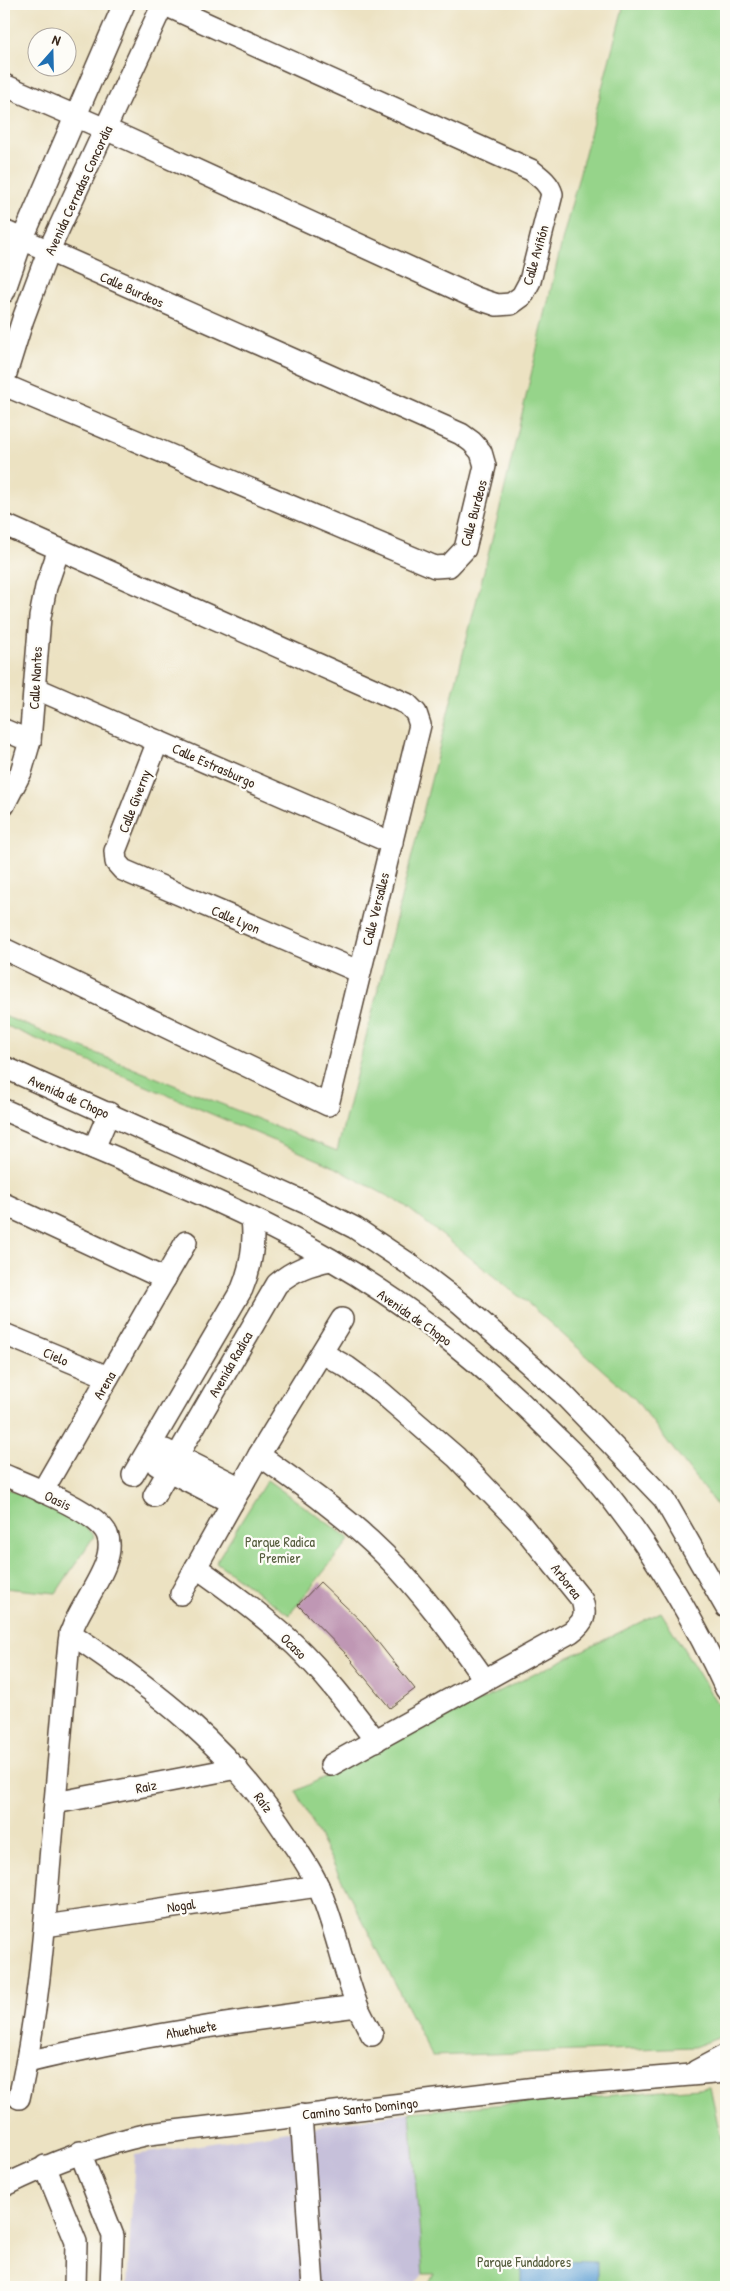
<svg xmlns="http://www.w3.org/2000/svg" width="730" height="2291" font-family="'Patrick Hand',sans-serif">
	<rect width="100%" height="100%" fill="#fdfcf7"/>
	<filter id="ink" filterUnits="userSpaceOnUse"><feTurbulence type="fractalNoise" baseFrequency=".02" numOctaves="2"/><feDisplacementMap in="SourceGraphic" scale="10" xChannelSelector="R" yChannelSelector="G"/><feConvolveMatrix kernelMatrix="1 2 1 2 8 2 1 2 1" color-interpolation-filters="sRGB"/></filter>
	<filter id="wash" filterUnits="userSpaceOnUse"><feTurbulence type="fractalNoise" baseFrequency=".0096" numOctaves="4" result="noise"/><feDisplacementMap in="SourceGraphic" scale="20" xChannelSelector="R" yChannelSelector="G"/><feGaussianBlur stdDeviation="1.12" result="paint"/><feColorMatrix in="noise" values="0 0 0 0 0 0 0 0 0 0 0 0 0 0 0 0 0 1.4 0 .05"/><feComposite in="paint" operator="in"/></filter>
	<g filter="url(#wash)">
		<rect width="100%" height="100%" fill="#ece2c2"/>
		<polygon fill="#c6c0da" points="410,2112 423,2274 413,2287 127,2287 135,2155"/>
		<g fill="#96d48a" stroke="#687f54">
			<polygon points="624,4 726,4 726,1518 635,1399 531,1306 404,1205 328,1164 4,1025 4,1016 337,1151 502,500 563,237"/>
			<polygon points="267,1480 350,1539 289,1615 216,1562"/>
			<polygon points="4,1487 76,1517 94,1536 56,1593 4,1588"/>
			<polygon points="661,1612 726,1718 726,2035 694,2047 432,2056 296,1791"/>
			<polygon points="710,2087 726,2163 726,2287 426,2287 434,2274 423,2274 410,2112"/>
		</g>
		<polygon fill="#63a3d6" stroke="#4f667a" points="521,2260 597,2262 597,2287 521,2287"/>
		<g id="blocks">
			<polygon fill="#bf97b4" points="320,1582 362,1622 415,1689 390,1708 352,1662 353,1661 298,1605"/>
		</g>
	</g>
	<g filter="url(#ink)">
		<use href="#blocks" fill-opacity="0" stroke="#564637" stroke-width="1"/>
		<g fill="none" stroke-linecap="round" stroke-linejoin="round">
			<defs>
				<g id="minor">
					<path d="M4,85L128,139L476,298L497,305L511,304L522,296L530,281L552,194C549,183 540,177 531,170L163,4"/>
					<polyline points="4,231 461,434 472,442 481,452 485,466 465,549 449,566 435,567 4,385"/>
					<polyline points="4,292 22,240 124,4"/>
					<polyline points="4,380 23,319 48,252 163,4"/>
					<polyline points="35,688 392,843"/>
					<polyline points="4,730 30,741"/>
					<polyline points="158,741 115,851 116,862 123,870 360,972"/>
					<polyline points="4,805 21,772 30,741 40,617 46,587 59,549"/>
					<polyline points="4,949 328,1105 420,725 416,713 407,704 5,525"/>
					<polyline points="4,1067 306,1203 355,1228 409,1264 460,1303 563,1394 664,1499 726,1607"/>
					<path d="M4,1110C113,1158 227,1200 330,1259C411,1306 484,1364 549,1430C562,1443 577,1456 589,1471C645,1537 690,1611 726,1689"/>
					<polyline points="94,1148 109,1113"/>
					<polyline points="4,1204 165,1279"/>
					<polyline points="4,1334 108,1377"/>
					<path d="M322,1353L347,1367L381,1392L456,1457L519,1522L582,1600C587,1616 584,1622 571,1632L331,1765"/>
					<polyline points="165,1450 241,1488"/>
					<path d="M259,1455C303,1486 347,1517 385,1555C423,1593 454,1636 485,1680"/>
					<polyline points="157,1465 232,1503"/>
					<path d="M4,1475C28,1485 97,1511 107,1534C120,1565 72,1610 69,1642C62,1718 56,1794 49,1871C43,1947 36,2024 19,2098"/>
					<path d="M133,1475L242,1289C252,1265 255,1244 252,1219"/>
					<polyline points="42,1492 186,1242"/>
					<path d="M154,1496L277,1284C293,1270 310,1264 331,1260"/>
					<path d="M196,1567C230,1591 264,1616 295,1645C325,1674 350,1707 376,1741"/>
					<polyline points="181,1594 259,1455 342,1319"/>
					<path d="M70,1633C157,1691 231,1748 289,1838C299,1853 311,1869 318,1886C335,1924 342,1966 357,2005C361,2015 367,2025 372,2035"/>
					<polyline points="55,1803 237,1768"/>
					<polyline points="45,1926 318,1886"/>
					<path d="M27,2062C136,2036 246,2020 357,2006"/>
					<polyline points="696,2071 726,2055"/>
					<polyline points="301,2115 313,2287"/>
					<polyline points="80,2152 113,2236 111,2287"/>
					<polyline points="45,2166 76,2242 75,2287"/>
					<path d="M4,2186C53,2162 95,2146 149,2134L536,2088L726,2072"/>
				</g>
			</defs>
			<use href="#minor" stroke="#564637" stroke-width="24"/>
			<use href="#minor" stroke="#fff" stroke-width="21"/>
		</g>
	</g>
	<g text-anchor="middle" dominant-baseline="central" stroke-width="4.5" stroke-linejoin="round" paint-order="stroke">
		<g font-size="14" fill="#3b2a1e" stroke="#fdfcf7">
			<text transform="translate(78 190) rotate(-65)">Avenida Cerradas Concordia</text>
			<text transform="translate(535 255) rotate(-74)">Calle Aviñón</text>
			<text transform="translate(132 289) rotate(24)">Calle Burdeos</text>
			<text transform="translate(473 513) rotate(-75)">Calle Burdeos</text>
			<text transform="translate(35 678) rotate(-87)">Calle Nantes</text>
			<text transform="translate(214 765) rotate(24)">Calle Estrasburgo</text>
			<text transform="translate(134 801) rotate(-69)">Calle Giverny</text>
			<text transform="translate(375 909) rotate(-76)">Calle Versalles</text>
			<text transform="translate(236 919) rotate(23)">Calle Lyon</text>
			<text transform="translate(69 1096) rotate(24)">Avenida de Chopo</text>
			<text transform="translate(415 1317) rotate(35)">Avenida de Chopo</text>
			<text transform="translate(56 1356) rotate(23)">Cielo</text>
			<text transform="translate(230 1364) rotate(-60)">Avenida Radica</text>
			<text transform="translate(104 1385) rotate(-60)">Arena</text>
			<text transform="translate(58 1500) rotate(26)">Oasis</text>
			<text transform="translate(567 1581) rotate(52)">Arborea</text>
			<text transform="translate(294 1646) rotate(44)">Ocaso</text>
			<text transform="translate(146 1786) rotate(-11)">Raiz</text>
			<text transform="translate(264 1802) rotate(53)">Raíz</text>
			<text transform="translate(181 1905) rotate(-8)">Nogal</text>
			<text transform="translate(191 2029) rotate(-10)">Ahuehuete</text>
			<text transform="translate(360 2108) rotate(-6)">Camino Santo Domingo</text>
		</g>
		<g font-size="14" fill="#565d3e" stroke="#fdfcf7">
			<text x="280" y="1541">Parque Radica<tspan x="280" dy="16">Premier</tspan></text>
			<text x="524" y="2261">Parque Fundadores</text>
		</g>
	</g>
	<rect width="730" height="2291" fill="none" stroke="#fdfcf7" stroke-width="20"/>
	<g transform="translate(52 52) rotate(20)"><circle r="24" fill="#fdfcf7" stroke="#afa8a0"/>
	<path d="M0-4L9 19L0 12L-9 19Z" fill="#1f6fb2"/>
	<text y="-8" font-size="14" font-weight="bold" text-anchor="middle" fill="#3b2a1e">N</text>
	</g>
</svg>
